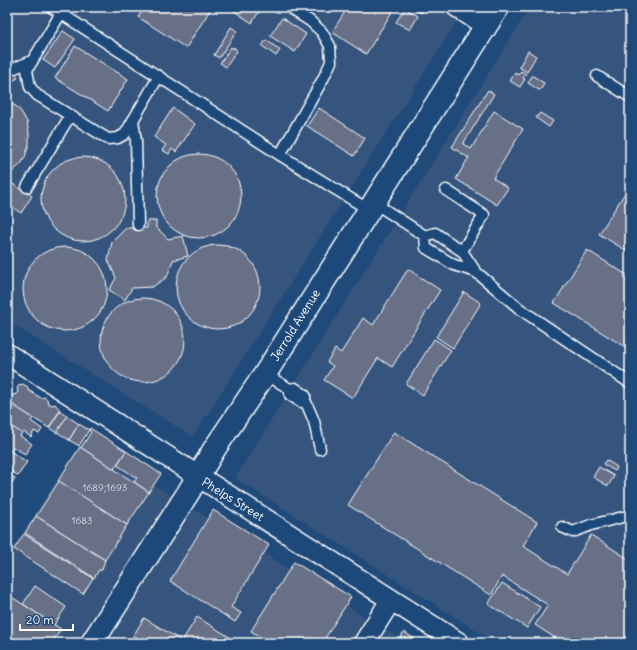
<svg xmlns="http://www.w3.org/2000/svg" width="637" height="650" font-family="Delius,sans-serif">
	<rect width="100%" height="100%" fill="#1f4a7a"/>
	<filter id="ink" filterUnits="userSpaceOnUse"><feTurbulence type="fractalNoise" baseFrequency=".025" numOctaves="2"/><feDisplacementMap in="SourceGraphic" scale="8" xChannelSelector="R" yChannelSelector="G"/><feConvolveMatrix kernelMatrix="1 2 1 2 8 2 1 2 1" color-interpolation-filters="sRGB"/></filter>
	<g filter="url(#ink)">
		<g fill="#35557e">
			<polygon points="7,7 466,7 193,437 7,321"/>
			<polygon points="530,7 630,7 630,643 496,643 235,478"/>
			<polygon points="83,440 407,643 7,643 7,557"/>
		</g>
		<g fill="#677088" stroke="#fff">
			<polygon points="145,7 212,7 186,48 138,17"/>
			<polygon points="228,7 262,7 252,23"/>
			<polygon points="348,7 395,7 366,54 332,32"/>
			<polygon points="412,7 425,7 421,13"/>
			<polygon points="405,8 418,16 410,30 396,22"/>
			<polygon points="282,18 306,34 295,52 270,36"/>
			<polygon points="231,27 237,31 219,58 214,55"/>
			<polygon points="63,31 75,39 55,68 43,60"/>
			<polygon points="266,40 280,50 276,56 262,46"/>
			<polygon points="75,46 128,79 108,111 55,78"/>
			<polygon points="231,47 233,49 234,47 237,51 226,67 220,63"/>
			<polygon points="528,51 536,56 527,72 519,67"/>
			<polygon points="14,70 18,78 7,83 7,73"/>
			<polygon points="521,71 526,74 523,78 525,79 520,87 510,81 515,73 518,75"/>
			<polygon points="532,76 533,76 544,83 541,89 539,90 528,83"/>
			<polygon points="488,90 494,94 463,144 471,149 494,111 523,129 493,178 508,188 497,205 456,179 469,157 467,157 452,147"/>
			<polygon points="7,101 17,107 22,113 27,122 29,133 29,144 25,157 21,164 12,172 7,175"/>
			<polygon points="173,108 195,124 176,152 172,149 169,154 162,150 166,145 154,137"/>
			<polygon points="319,108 365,138 354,156 307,126"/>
			<polygon points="540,113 553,121 549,127 536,118"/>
			<circle cx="199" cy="196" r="42"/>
			<circle cx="83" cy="199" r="42"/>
			<polygon points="11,183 32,196 21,213 7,204 7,189"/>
			<polygon points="630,185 630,253 599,234"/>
			<polygon points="147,221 156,221 156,228 157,228 168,239 183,236 188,256 173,260 167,277 152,287 132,288 125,300 109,290 116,278 108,260 112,242 126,228 147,228"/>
			<circle cx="218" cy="287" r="42"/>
			<circle cx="65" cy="289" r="42"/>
			<polygon points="587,250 630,277 630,350 554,303"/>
			<polygon points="408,269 440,290 392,367 378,358 353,398 324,380 333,366 327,362 335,349 341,353 363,318 373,325"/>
			<polygon points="464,292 481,303 453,348 436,337"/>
			<circle cx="143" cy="340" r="42"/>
			<polygon points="434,339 451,350 423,395 406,384"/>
			<polygon points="23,384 28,387 28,390 41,398 44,397 47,399 48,403 52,405 55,404 60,410 49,428 11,404 10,399 13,395 16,394 18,392 17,389 19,385"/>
			<polygon points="10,403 33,418 31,421 42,429 39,434 34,431 31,437 24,432 22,434 7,424 7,408"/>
			<polygon points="60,411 68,416 57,433 49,428"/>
			<polygon points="67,416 79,424 69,440 57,432"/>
			<polygon points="7,424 22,433 20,436 32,444 25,454 13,447 10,451 7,449"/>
			<polygon points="79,424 89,430 79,446 69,440"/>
			<polygon points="90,428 126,451 114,469 81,448 91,432 89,430"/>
			<polygon points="394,432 537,522 523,546 567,574 591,535 630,560 630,643 563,643 535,625 548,605 502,576 491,595 348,505"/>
			<polygon points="80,447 149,492 127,525 58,481"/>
			<polygon points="7,449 27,462 18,476 11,471 9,474 7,473"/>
			<polygon points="126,451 161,474 149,492 134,482 137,478 117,465"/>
			<polygon points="606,460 617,467 615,471 603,464"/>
			<polygon points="599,467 614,476 608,486 593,477"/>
			<polygon points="7,473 15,478 7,490"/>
			<polygon points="59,481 127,525 105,560 36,516"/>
			<polygon points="213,510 269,545 231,607 241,613 235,622 170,581"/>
			<polygon points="36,516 105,560 102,570 99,570 94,578 25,533"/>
			<polygon points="24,534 93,578 83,594 14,549"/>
			<polygon points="294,562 351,597 322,643 270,643 251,631"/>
			<polygon points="502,583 540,607 527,628 488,604"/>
			<polygon points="35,586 66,607 54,625 23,604"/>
			<polygon points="7,594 61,629 52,643 7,643"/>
			<polygon points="197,617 239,643 129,643 144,618 182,641"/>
			<polygon points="404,632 421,643 397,643"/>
		</g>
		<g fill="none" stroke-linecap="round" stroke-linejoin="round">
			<defs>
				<g id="service">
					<polyline points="51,7 280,155 369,210"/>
					<polyline points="61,13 27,70 30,87 37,95 108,139 118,138 125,134 159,76"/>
					<polyline points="7,71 32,61"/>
					<polyline points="597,76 630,97"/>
					<polyline points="133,120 136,141 138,225"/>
					<polyline points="280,155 323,79 331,62 330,46 322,32 310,21 288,7"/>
					<polyline points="27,187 70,116"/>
					<polyline points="446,190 484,215 462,251"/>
					<polyline points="373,202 425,236 426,248 454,265 476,272"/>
					<polyline points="425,236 435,233 462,251 476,272 520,309 630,383"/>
					<polyline points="265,374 290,389 295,388 305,395 305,400 314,421 320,449"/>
					<polyline points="290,389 290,395 301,402 305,400"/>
					<polyline points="562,527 573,532 591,525 627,516"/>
				</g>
				<g id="minor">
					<polyline points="457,7 486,26"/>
					<polyline points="7,354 459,643"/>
					<polyline points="364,643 391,600"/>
				</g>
				<polyline id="tertiary" points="92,643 188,493 215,448 265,374 498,7"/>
			</defs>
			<use href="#service" stroke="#fff" stroke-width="13"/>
			<use href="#minor" stroke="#fff" stroke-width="23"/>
			<use href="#tertiary" stroke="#fff" stroke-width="25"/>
			<use href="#service" stroke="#1f4a7a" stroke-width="10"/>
			<use href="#minor" stroke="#1f4a7a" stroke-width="20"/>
			<use href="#tertiary" stroke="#1f4a7a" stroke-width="22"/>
		</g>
	</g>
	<g text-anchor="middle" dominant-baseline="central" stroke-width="4" stroke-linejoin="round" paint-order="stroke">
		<g font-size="10" fill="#d9dbe1">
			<text x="105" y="487">1689;1693</text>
			<text x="82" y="520">1683</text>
		</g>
		<g font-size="12" fill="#fff" stroke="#1f4a7a">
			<text transform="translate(295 325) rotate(-58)">Jerrold Avenue</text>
			<text transform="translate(233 499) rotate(32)">Phelps Street</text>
		</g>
	</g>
	<rect width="637" height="650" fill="none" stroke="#1f4a7a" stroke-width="24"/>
	<rect x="12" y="12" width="613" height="626" fill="none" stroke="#fff" stroke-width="1.5" filter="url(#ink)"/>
	<path d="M20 624v6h53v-6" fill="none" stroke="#ffffff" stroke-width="2"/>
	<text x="26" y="624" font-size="12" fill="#ffffff" stroke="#1f4a7a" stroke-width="3" paint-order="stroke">20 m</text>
</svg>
